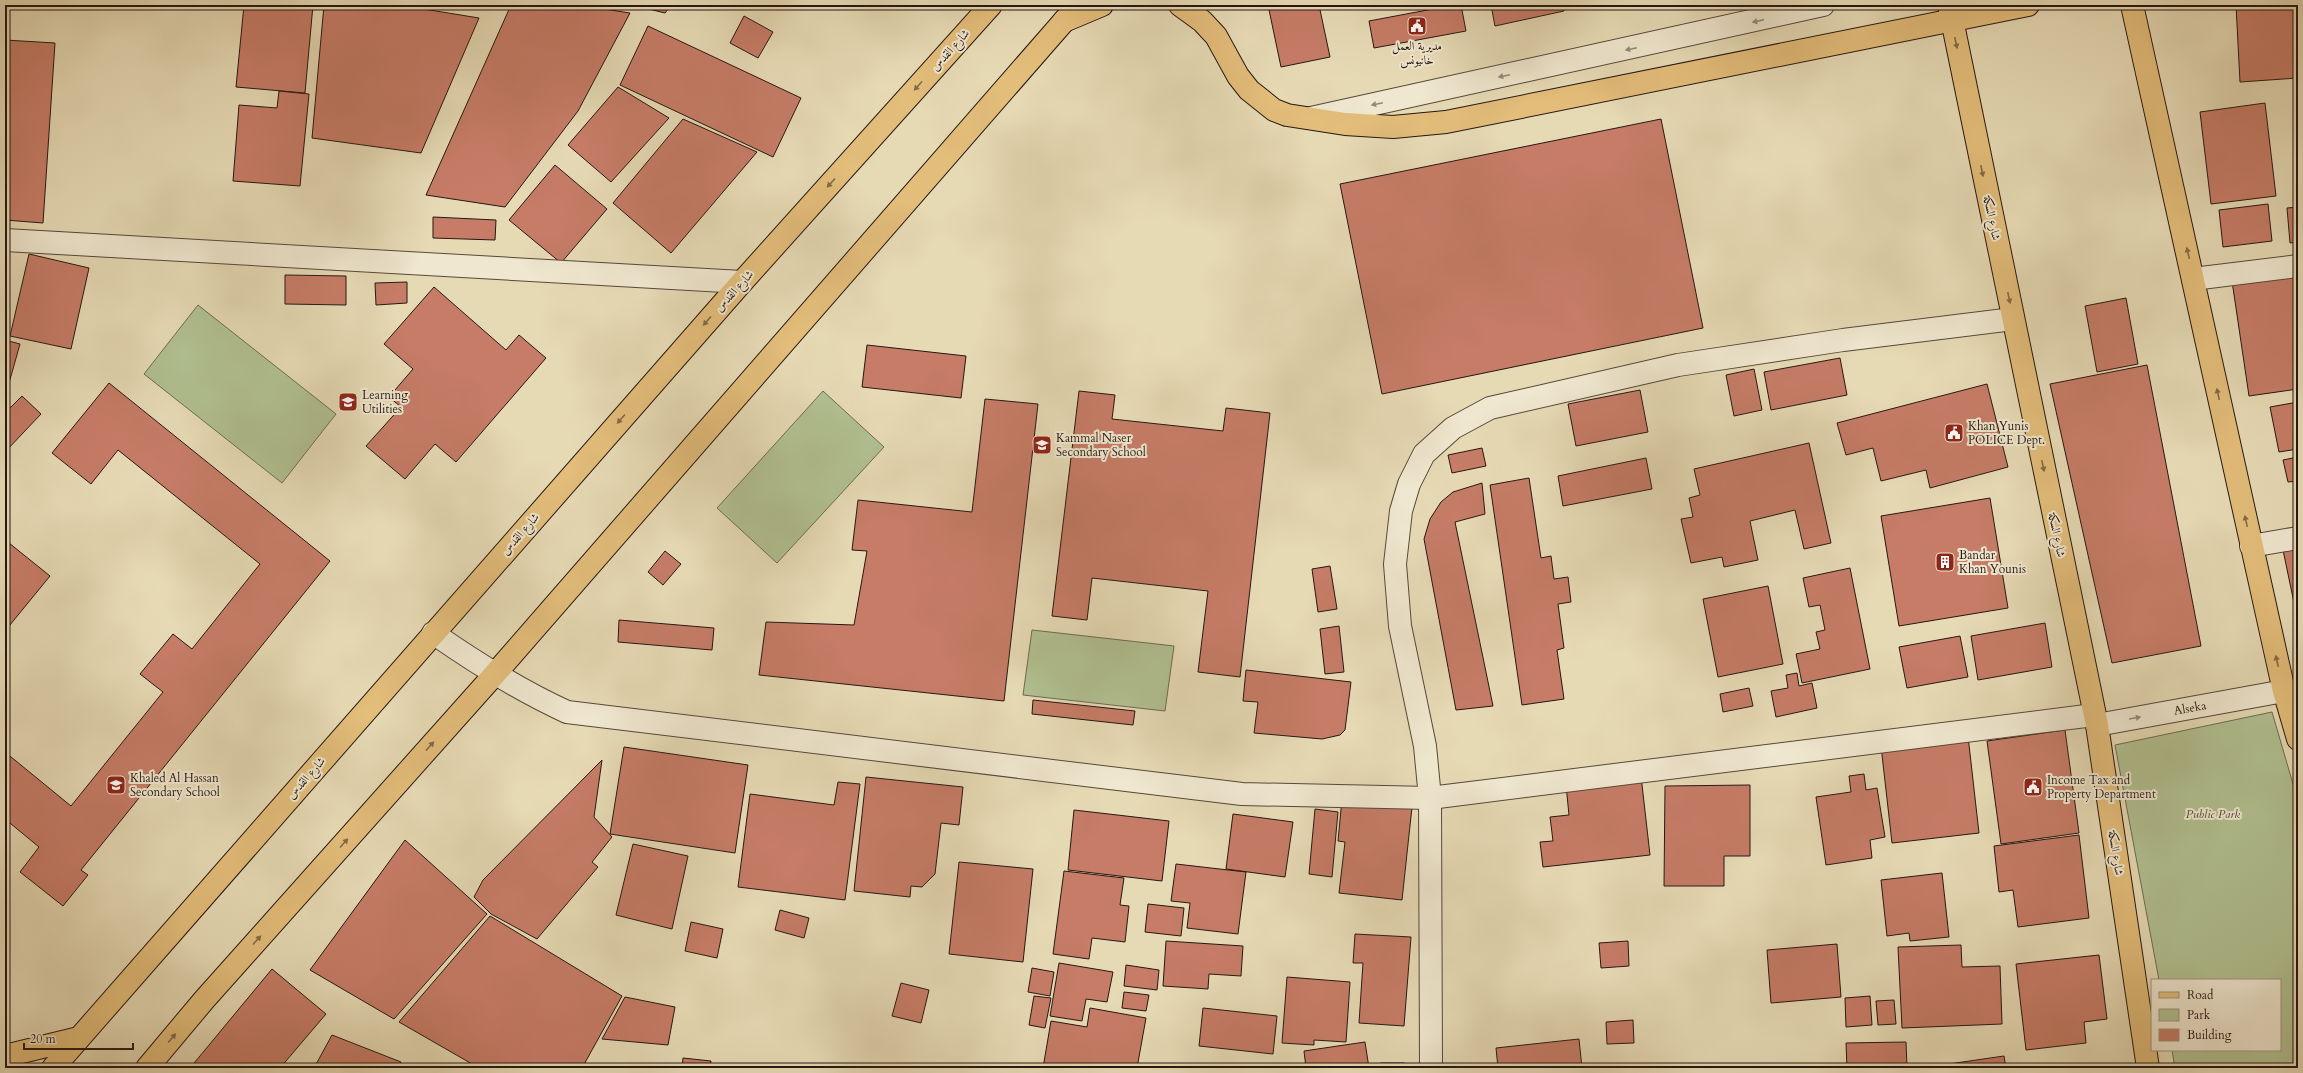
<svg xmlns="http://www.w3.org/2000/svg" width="2303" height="1073" font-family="Cardo,Amiri,serif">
	<rect width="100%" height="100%" fill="#e6dab5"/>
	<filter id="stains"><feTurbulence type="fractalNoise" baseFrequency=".005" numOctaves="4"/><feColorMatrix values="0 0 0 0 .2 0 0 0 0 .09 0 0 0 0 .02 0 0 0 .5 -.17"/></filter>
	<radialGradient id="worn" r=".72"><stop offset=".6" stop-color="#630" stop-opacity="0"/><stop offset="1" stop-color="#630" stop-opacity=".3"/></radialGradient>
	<g fill="#b1c091" stroke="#6c6c51">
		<polygon points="198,305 336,414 282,483 144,374"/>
		<polygon points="823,391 884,447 777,563 717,508"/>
		<polygon points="1032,630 1174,646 1165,711 1023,695"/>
		<polygon points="2272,712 2298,801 2298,1068 2175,1068 2172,1050 2280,1050 2280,980 2159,980 2115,745"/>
	</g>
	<g fill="#c67c67" stroke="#261711">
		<polygon points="244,5 313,5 305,93 236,87"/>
		<polygon points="324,5 399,5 479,18 421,153 312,138"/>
		<polygon points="511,5 579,5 630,13 578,111 505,207 426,195"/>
		<polygon points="632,5 671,5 665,13"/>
		<polygon points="1268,5 1319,5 1330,57 1281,67"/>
		<polygon points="1454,5 1461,5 1466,31 1374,48 1369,21"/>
		<polygon points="1491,5 1563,5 1564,11 1495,26"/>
		<polygon points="2236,5 2298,5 2298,78 2240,82"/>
		<polygon points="744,16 773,32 758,58 730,43"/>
		<polygon points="648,26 801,98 773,157 620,85"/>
		<polygon points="5,40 55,43 43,223 5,220"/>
		<polygon points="618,87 669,118 611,182 568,145"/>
		<polygon points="279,91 309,94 300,186 233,181 239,105 277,108"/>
		<polygon points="2265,103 2276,196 2211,204 2200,112"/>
		<polygon points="683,119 757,152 671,253 613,203"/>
		<polygon points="1661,119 1703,328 1382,394 1340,184"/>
		<polygon points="555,165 607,209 561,263 509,220"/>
		<polygon points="2268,204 2272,241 2223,247 2219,210"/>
		<polygon points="2298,207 2298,242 2290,243 2287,208"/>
		<polygon points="433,217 496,220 495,240 433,238"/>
		<polygon points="29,254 89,268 71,349 10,336"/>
		<polygon points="2298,271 2298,389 2249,396 2232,281"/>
		<polygon points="285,275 346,276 346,305 285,304"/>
		<polygon points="407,282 407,303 376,305 375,283"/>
		<polygon points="434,287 506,350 519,335 546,358 456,462 435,444 405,479 366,446 401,407 389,397 413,369 384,344"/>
		<polygon points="2126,298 2138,364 2097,372 2085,306"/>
		<polygon points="5,340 20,344 9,383 5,382"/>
		<polygon points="867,345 966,356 961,398 862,387"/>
		<polygon points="1840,358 1847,395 1771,410 1764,372"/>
		<polygon points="2147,365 2201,646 2112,663 2050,384"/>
		<polygon points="1754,369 1762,410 1734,416 1726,375"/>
		<polygon points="109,383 330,561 81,870 88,875 63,906 20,872 39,847 5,819 5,752 71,806 163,692 140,674 173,634 192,649 260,564 118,450 91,484 52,453"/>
		<polygon points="1987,384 2008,467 1930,488 1926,470 1881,481 1873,448 1846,455 1837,423"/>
		<polygon points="1640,390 1648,432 1576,446 1568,404"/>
		<polygon points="1079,391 1115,395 1112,419 1223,431 1226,408 1270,413 1240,677 1198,672 1208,591 1092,578 1087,620 1052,616"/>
		<polygon points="22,396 41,414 5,452 5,413"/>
		<polygon points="985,399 1038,404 1004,701 759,675 766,622 854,625 867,551 852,550 858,500 972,512"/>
		<polygon points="2298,402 2298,449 2279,452 2270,407"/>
		<polygon points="1809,443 1831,543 1804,549 1795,510 1750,521 1758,560 1724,567 1722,557 1691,563 1681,519 1693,517 1689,498 1700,495 1694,469"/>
		<polygon points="1482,448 1486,466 1452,473 1448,455"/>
		<polygon points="2298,457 2298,481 2288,482 2283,460"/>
		<polygon points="1646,458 1652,489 1563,506 1558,476"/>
		<polygon points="1529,478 1541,558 1551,556 1554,579 1568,577 1571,602 1558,604 1564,648 1557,650 1564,699 1522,705 1490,485"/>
		<polygon points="1482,483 1485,514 1455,522 1493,706 1456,710 1424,539 1430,519 1441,502 1453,492"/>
		<polygon points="1990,498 2008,608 1899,626 1881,516"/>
		<polygon points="9,543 50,576 5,631 5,548"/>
		<polygon points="2298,547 2298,622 2283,550"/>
		<polygon points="665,551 681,564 663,585 648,572"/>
		<polygon points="1330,566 1337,609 1318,612 1312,569"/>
		<polygon points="1850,568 1870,669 1802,683 1796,654 1820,649 1816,632 1825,630 1820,605 1809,607 1803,578"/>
		<polygon points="1768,586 1783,664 1718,677 1703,599"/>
		<polygon points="619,620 714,628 712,650 618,642"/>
		<polygon points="2045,623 2052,667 1978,680 1971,636"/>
		<polygon points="1339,626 1344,672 1325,674 1320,629"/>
		<polygon points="1960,636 1968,677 1907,688 1899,647"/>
		<polygon points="1246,670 1351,682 1345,730 1340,735 1322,739 1254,733 1258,702 1243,701"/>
		<polygon points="1797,673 1799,686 1812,683 1817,708 1776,717 1771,691 1788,688 1786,675"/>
		<polygon points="1749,688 1753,706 1723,712 1720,694"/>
		<polygon points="1033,700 1135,711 1133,725 1032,714"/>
		<polygon points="2065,730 2079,833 2001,844 1987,741"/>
		<polygon points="1968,736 1979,833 1892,843 1881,746"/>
		<polygon points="624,747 748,765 735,853 610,834"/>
		<polygon points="602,760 594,817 612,837 592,862 598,867 537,939 491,914 474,897 483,880"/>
		<polygon points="1864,774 1866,790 1877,788 1885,837 1870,840 1872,858 1826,865 1816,797 1851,792 1849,776"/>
		<polygon points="1641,776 1650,855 1543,867 1540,842 1553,841 1550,817 1569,815 1566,785"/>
		<polygon points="866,777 963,787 959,825 941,823 935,874 922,887 911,886 910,897 854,891"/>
		<polygon points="838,782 860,784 845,900 738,887 750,794 834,805"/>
		<polygon points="1750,785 1750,856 1724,856 1724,886 1664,886 1665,786"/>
		<polygon points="1342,799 1412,807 1402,900 1339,893 1345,842 1338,841"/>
		<polygon points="1315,809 1338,812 1332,877 1309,874"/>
		<polygon points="1074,810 1169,821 1162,881 1068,870"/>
		<polygon points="1233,814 1293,822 1285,877 1226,869"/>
		<polygon points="2079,835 2089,918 2018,927 2013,890 1999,892 1994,846"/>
		<polygon points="405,840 487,914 394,1019 310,970"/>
		<polygon points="633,844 688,856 672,929 616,915"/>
		<polygon points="959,862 1033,869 1023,962 949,954"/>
		<polygon points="1176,864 1246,872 1238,934 1187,928 1190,903 1171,901"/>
		<polygon points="1064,871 1124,878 1120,905 1129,906 1125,942 1092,938 1089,959 1053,954"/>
		<polygon points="1942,873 1949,937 1910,941 1909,933 1887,936 1881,880"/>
		<polygon points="1148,904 1184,908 1181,936 1145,932"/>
		<polygon points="780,910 809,918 804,938 775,930"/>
		<polygon points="490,916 622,996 582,1068 479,1068 399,1022"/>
		<polygon points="691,922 723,929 717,958 685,951"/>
		<polygon points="1355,934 1411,937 1404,1026 1359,1023 1363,963 1353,963"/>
		<polygon points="1166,941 1243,946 1241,976 1209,974 1208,989 1163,986"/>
		<polygon points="1628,941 1629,966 1601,968 1599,943"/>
		<polygon points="1837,944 1841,997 1771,1003 1767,950"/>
		<polygon points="1961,945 1962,967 2000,966 2002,1024 1902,1028 1898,947"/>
		<polygon points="2099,955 2107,1019 2084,1022 2086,1043 2026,1050 2016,964"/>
		<polygon points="1059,963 1113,972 1107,1002 1086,999 1082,1021 1050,1016"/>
		<polygon points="1126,965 1159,970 1157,990 1124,986"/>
		<polygon points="1032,968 1054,972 1050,996 1028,992"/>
		<polygon points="272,969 326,1014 280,1068 190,1068"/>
		<polygon points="1287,977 1350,982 1346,1042 1314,1040 1314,1045 1282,1043"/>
		<polygon points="901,983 929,990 921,1023 892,1016"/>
		<polygon points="1124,992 1149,995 1146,1011 1122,1008"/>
		<polygon points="1034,996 1051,998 1045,1028 1029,1025"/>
		<polygon points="1870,996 1872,1025 1846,1027 1845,998"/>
		<polygon points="625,997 675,1007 668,1045 602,1039"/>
		<polygon points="1894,1000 1896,1024 1878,1025 1876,1001"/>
		<polygon points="1090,1008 1146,1018 1137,1068 1043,1068 1051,1021 1087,1027"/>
		<polygon points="1203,1008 1277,1016 1273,1054 1199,1046"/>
		<polygon points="1633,1020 1634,1043 1607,1044 1606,1022"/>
		<polygon points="332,1035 401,1062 400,1068 314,1068"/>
		<polygon points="1579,1039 1582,1068 1498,1068 1496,1048"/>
		<polygon points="1365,1042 1369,1068 1306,1068 1304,1051"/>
		<polygon points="1906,1042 1907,1068 1847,1068 1846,1043"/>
		<polygon points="2004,1056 2006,1068 1928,1068 1928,1067"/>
		<polygon points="683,1058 711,1061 710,1068 682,1068"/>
		<rect x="1381" y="1063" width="23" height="5"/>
		<polygon points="1833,1065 1833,1068 1799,1068"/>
	</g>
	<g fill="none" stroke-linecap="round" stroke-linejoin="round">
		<defs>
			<g id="minor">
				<polyline points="1311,118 1823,5"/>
				<polyline points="5,240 742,282"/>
				<polyline points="2193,279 2298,266"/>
				<polyline points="2251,546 2298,538"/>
				<path d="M433,633C476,663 519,690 567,712L1242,794L1430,798L2094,715"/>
				<polyline points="2097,725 2284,691"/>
				<polyline points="1431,1068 1430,798 1425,746 1400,626 1395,564 1401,511 1409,484 1424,454 1453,428 1490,408 1678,365 1843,340 2013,319"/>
			</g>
			<g id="major">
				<polyline points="1180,5 1202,21 1216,36 1238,76 1249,90 1274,110 1287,115 1345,124 1393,127 1446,122 2028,5"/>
				<polyline points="1949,5 2097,725 2148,1068"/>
				<polyline points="2132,5 2284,691 2298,739"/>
				<polyline points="1064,21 1102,5"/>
				<polyline points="53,1068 742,282 991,5"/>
				<polyline points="147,1068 204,1000 494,675 1078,5"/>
			</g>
			<polyline id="highway" points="5,1056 79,1038"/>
		</defs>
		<use href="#minor" stroke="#56483a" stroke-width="24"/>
		<use href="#major" stroke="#261711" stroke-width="24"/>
		<use href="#highway" stroke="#261711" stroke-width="24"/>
		<use href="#minor" stroke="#efe7cf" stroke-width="22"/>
		<use href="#major" stroke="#e3bd7a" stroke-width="22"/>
		<use href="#highway" stroke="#e3bd7a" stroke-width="22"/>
	</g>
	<defs><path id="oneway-solid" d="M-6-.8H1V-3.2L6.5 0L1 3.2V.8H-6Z"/></defs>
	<g fill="#95897a">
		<use href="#oneway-solid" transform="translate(1758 21) rotate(167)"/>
		<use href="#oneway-solid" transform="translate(1631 49) rotate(168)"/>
		<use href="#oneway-solid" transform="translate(1504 76) rotate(168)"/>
		<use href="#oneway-solid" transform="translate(1377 104) rotate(168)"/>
		<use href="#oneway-solid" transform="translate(2135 718) rotate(-10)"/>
	</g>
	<g fill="#846a46">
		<use href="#oneway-solid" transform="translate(1956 43) rotate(78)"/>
		<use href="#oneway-solid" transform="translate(918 86) rotate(132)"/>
		<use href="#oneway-solid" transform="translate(1982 171) rotate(78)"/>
		<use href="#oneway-solid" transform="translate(831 183) rotate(132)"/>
		<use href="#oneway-solid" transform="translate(2188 253) rotate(-103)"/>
		<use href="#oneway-solid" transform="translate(2009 298) rotate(78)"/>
		<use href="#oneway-solid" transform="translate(707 321) rotate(131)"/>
		<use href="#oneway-solid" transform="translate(2218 394) rotate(-102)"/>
		<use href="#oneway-solid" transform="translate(621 419) rotate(131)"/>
		<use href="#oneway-solid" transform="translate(2043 466) rotate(78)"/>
		<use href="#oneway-solid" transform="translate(2246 521) rotate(-102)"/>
		<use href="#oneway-solid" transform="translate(2277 661) rotate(-103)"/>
		<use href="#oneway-solid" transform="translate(430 746) rotate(-48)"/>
		<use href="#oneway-solid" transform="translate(344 843) rotate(-48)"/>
		<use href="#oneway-solid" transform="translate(257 940) rotate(-48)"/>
		<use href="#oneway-solid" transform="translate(172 1038) rotate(-50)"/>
	</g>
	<defs>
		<symbol id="civic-square" viewBox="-11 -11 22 22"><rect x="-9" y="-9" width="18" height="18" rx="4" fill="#8f2418" stroke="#efe7cf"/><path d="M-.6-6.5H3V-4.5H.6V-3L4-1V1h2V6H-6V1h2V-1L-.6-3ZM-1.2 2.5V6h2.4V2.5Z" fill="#fff"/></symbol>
		<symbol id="school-square" viewBox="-11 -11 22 22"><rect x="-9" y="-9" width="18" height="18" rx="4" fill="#8f2418" stroke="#efe7cf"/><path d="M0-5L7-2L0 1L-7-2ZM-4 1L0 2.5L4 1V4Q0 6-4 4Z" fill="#fff"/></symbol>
		<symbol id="building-square" viewBox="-11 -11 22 22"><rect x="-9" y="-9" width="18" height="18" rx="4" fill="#8f2418" stroke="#efe7cf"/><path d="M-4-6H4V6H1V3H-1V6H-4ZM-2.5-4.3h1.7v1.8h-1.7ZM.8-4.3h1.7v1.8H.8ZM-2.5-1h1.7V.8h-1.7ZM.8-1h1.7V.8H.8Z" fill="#fff"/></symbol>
	</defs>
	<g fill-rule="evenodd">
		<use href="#civic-square" x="1406" y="15" width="22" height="22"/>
		<use href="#school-square" x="337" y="391" width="22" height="22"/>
		<use href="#civic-square" x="1943" y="422" width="22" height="22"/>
		<use href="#school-square" x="1031" y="434" width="22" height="22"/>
		<use href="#building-square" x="1934" y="551" width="22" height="22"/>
		<use href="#school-square" x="105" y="774" width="22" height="22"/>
		<use href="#civic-square" x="2022" y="776" width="22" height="22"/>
	</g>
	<g text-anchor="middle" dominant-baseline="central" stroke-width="4" stroke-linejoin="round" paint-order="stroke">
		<g font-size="12" fill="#261711" stroke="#efe7cf" text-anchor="start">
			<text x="1417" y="46" text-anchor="middle">مديرية العمل<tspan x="1417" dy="14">خانيونس</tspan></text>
			<text x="362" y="395">Learning<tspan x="362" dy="14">Utilities</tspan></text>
			<text x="1968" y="426">Khan Yunis<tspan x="1968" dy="14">POLICE Dept.</tspan></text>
			<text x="1056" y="438">Kammal Naser<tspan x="1056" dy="14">Secondary School</tspan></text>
			<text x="1959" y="555">Bandar<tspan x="1959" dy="14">Khan Younis</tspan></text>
			<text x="130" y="778">Khaled Al Hassan<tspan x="130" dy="14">Secondary School</tspan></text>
			<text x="2047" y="780">Income Tax and<tspan x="2047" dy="14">Property Department</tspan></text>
		</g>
		<g font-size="12" fill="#261711" stroke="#efe7cf">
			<text transform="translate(950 50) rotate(-48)">شارع القدس</text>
			<text transform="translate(1992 218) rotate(78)">شارع السكة</text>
			<text transform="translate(734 291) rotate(-48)">شارع القدس</text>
			<text transform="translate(520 534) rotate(-49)">شارع القدس</text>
			<text transform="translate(2057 535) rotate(78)">شارع السكة</text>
			<text transform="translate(2190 708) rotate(-10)">Alseka</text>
			<text transform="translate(306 778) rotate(-49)">شارع القدس</text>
			<text transform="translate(2116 853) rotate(81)">شارع السكة</text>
		</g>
		<g font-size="12" font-style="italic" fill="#504a37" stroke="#efe7cf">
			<text x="2213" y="814">Public Park</text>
		</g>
	</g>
	<rect width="2303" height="1073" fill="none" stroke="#e6dab5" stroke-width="20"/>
	<rect x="6" y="6" width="2291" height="1061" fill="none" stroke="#261711" stroke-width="2"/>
	<rect x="10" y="10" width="2283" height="1053" fill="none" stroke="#261711"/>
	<rect x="2151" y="979" width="130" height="72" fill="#efe7cf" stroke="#9f9483"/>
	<rect x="2159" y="992" width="20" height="6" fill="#e3bd7a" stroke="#9f9483"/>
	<text x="2187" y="999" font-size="12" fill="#261711">Road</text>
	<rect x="2159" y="1009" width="20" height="12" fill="#b1c091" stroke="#9f9483"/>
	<text x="2187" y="1019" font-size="12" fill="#261711">Park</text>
	<rect x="2159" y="1029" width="20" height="12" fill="#c67c67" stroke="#9f9483"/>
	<text x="2187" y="1039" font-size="12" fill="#261711">Building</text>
	<path d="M24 1043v6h109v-6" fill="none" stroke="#261711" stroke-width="2"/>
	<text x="30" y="1043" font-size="12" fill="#261711" stroke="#efe7cf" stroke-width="3" paint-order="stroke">20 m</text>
	<rect width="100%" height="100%" filter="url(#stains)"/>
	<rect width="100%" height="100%" fill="url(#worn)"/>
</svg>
